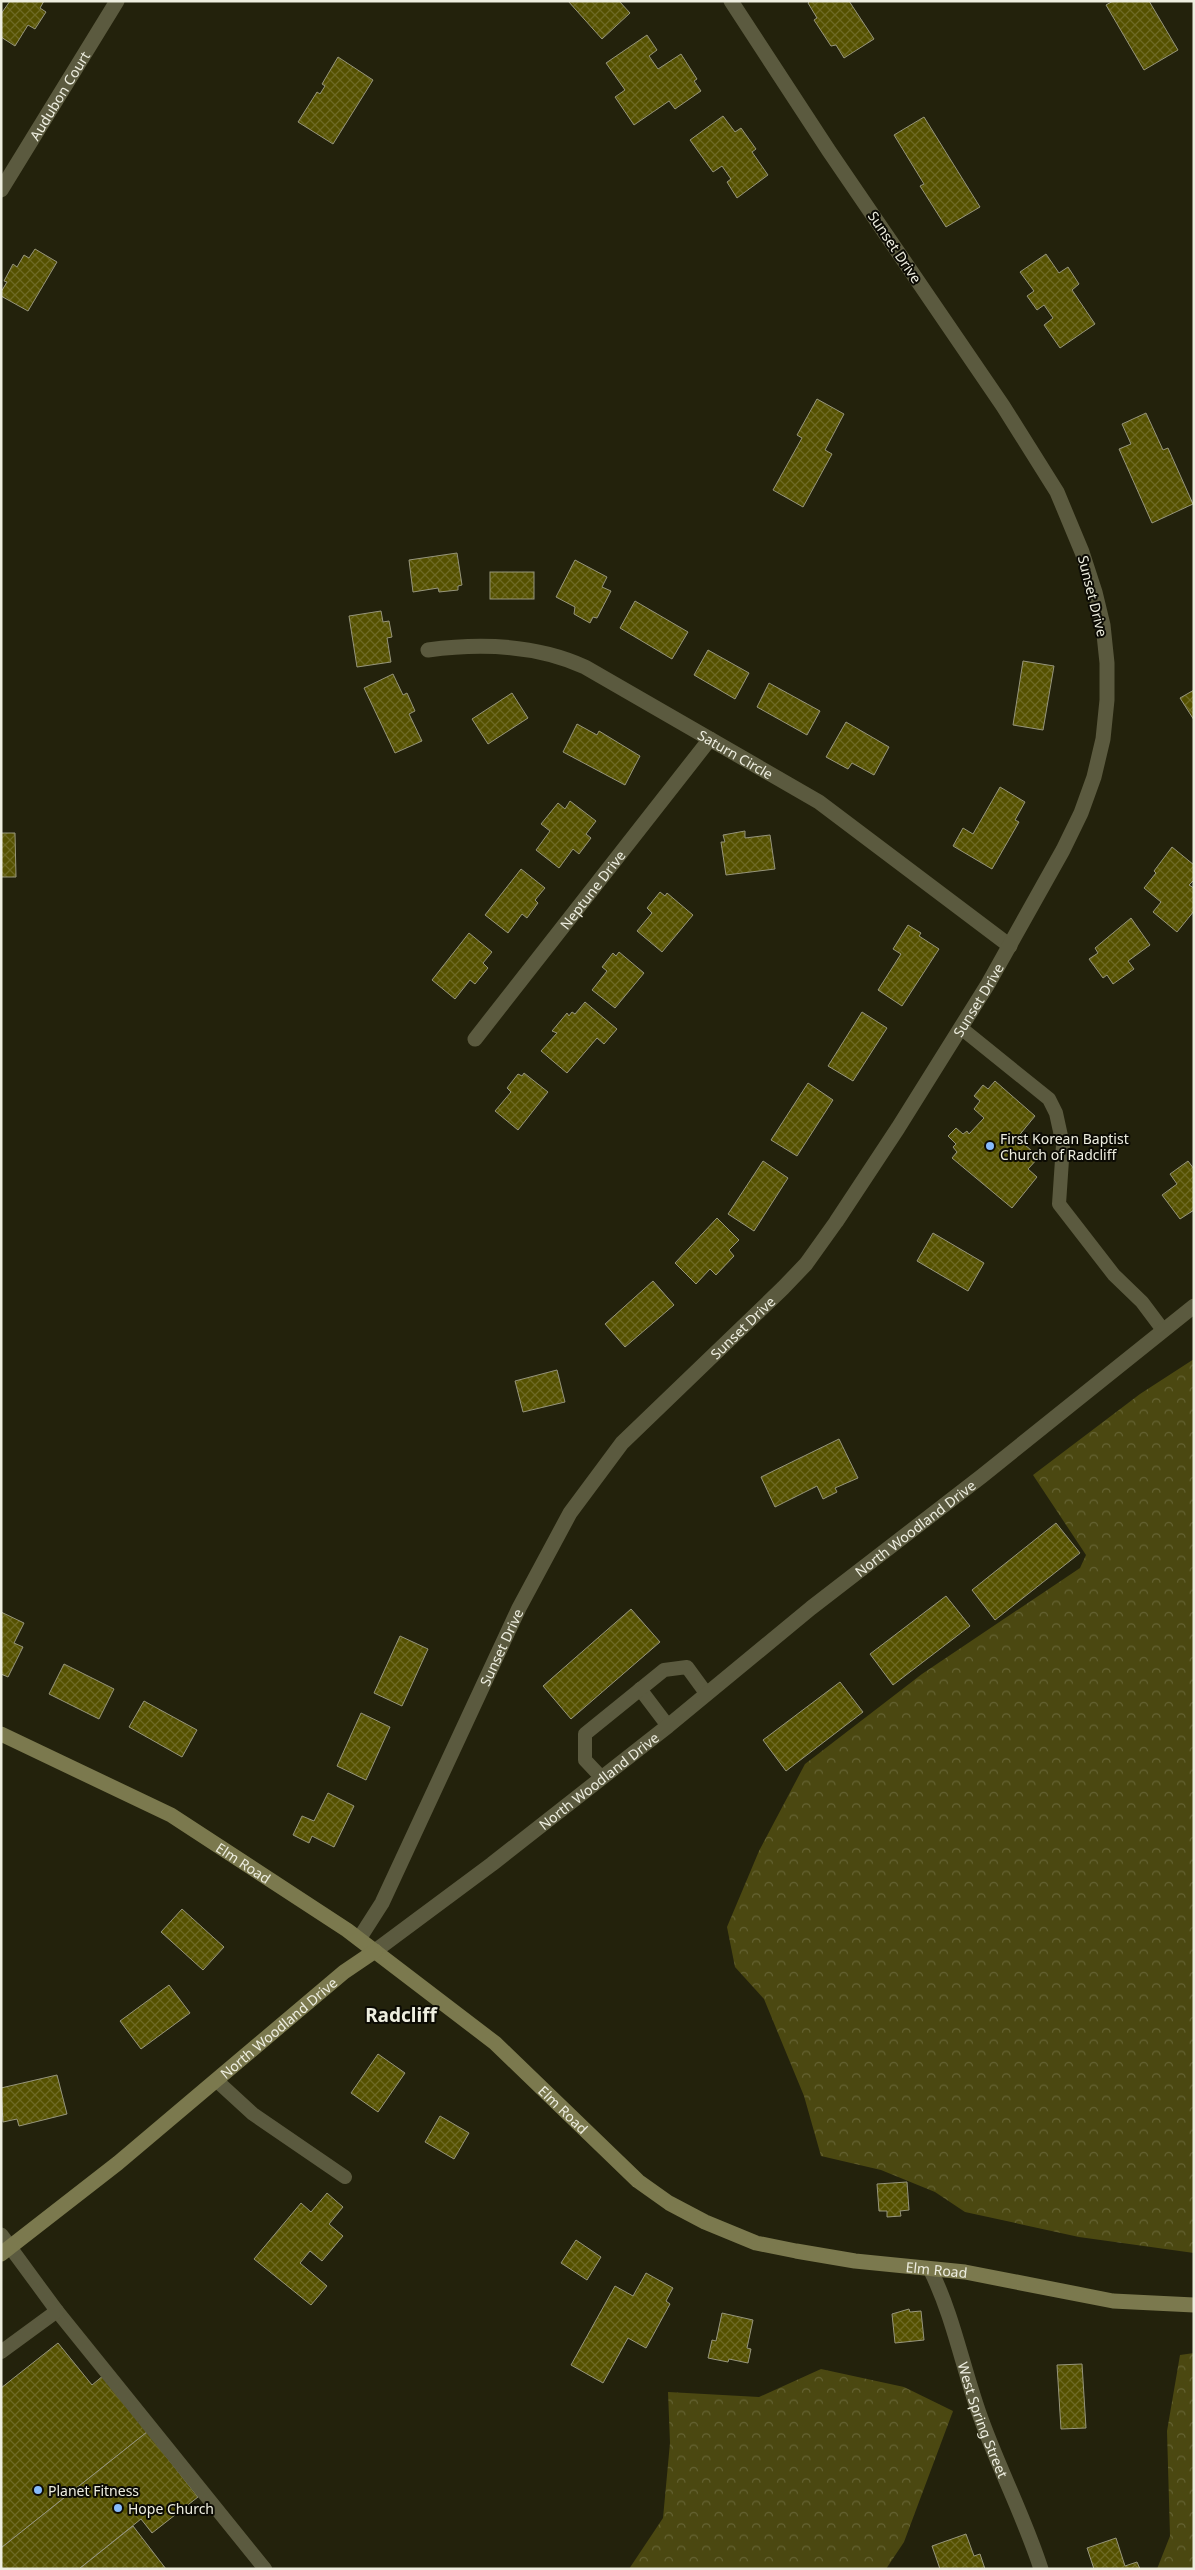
<svg xmlns="http://www.w3.org/2000/svg" width="1195" height="2570" font-family="'Noto Sans',sans-serif">
	<defs>
		<pattern id="forest-crowns" width="20" height="18" patternUnits="userSpaceOnUse" patternTransform="scale(1.25)"><rect width="20" height="18" fill="#4b4811"/><path d="M2 6a3 3 0 1 1 6 0M12 15a3 3 0 1 1 6 0" fill="none" stroke="#656333"/></pattern>
		<pattern id="building-cross-hatch" width="8" height="8" patternUnits="userSpaceOnUse" patternTransform="scale(1.25)"><rect width="8" height="8" fill="#555100"/><path d="M0 0l8 8M0 8l8-8" fill="none" stroke="#6e6a25"/></pattern>
	</defs>
	<rect width="100%" height="100%" fill="#23220c"/>
	<g fill="url(#forest-crowns)">
		<polygon points="1194,1359 1194,2253 1079,2237 965,2212 935,2192 881,2170 821,2156 804,2096 764,1999 735,1967 727,1927 759,1851 805,1764 922,1674 1080,1568 1086,1555 1033,1475 1140,1394"/>
		<polygon points="1194,2353 1194,2569 1157,2569 1170,2536 1167,2431 1180,2355"/>
		<polygon points="821,2369 904,2387 953,2411 904,2542 886,2569 629,2569 663,2518 670,2443 668,2392 759,2397"/>
	</g>
	<g fill="url(#building-cross-hatch)" stroke="#96957b">
		<polygon points="10,1 44,1 40,8 46,12 35,29 28,25 15,46 1,37 1,14"/>
		<polygon points="568,1 619,1 630,13 602,39"/>
		<polygon points="810,1 849,1 874,39 844,58 836,45 831,46 814,20 817,18 808,3"/>
		<polygon points="1113,1 1149,1 1178,50 1144,70 1106,5"/>
		<polygon points="647,35 657,50 649,56 658,69 681,54 697,79 694,81 701,91 675,109 669,101 634,125 615,97 625,90 606,63"/>
		<polygon points="338,57 373,80 333,144 298,122 317,92 320,94 325,86 322,84"/>
		<polygon points="723,116 735,132 741,128 756,149 752,152 768,175 737,198 727,182 731,179 722,166 713,172 690,140"/>
		<polygon points="924,117 980,207 946,227 920,186 924,184 894,135"/>
		<polygon points="35,249 57,262 28,311 1,296 1,292 7,282 4,281 13,264 17,267 24,255 29,258"/>
		<polygon points="1046,254 1059,273 1068,267 1079,284 1072,290 1095,324 1060,348 1044,325 1053,318 1044,305 1037,310 1027,296 1034,291 1020,272"/>
		<polygon points="817,399 844,414 825,450 832,454 803,507 773,490 802,438 797,435"/>
		<polygon points="1146,413 1163,450 1168,448 1193,504 1152,523 1119,449 1131,444 1122,424"/>
		<polygon points="457,553 462,585 458,586 458,590 439,592 438,588 413,592 409,560"/>
		<polygon points="575,560 607,577 602,587 611,591 597,618 593,617 590,623 574,614 575,607 556,597"/>
		<rect x="490" y="572" width="44" height="27"/>
		<polygon points="635,601 688,632 672,659 620,628"/>
		<polygon points="381,611 383,622 389,621 392,637 387,638 391,662 357,667 349,616"/>
		<polygon points="708,650 749,673 735,699 694,675"/>
		<polygon points="1023,661 1054,666 1043,730 1013,725"/>
		<polygon points="393,674 403,695 407,693 415,711 409,714 422,741 395,753 364,688"/>
		<polygon points="769,683 820,711 807,735 757,707"/>
		<polygon points="1194,690 1194,720 1180,698"/>
		<polygon points="512,693 528,718 488,744 472,719"/>
		<polygon points="846,722 889,747 874,775 852,763 848,769 826,757"/>
		<polygon points="577,724 597,735 599,731 640,756 625,785 563,752"/>
		<polygon points="1000,787 1025,802 1015,820 1019,822 992,869 953,846 963,828 973,834"/>
		<polygon points="570,801 596,821 586,834 591,838 579,854 573,849 559,868 536,850 550,831 541,824 558,803 565,809"/>
		<polygon points="745,831 745,838 770,835 775,869 726,875 721,842 725,842 723,835"/>
		<polygon points="1,833 15,833 16,877 1,877"/>
		<polygon points="1172,847 1194,865 1194,880 1189,885 1194,888 1194,911 1177,932 1153,912 1161,902 1144,888 1156,873 1154,871"/>
		<polygon points="521,869 545,888 535,900 538,903 527,918 522,914 508,933 485,915"/>
		<polygon points="660,892 665,896 667,893 693,915 662,952 637,931 652,913 647,908"/>
		<polygon points="1131,918 1150,945 1128,961 1134,969 1113,984 1107,975 1103,978 1089,959 1098,953 1095,948"/>
		<polygon points="908,925 921,933 919,936 939,949 902,1006 878,990 901,954 893,949"/>
		<polygon points="469,933 492,952 483,963 488,968 475,984 470,980 455,999 432,980"/>
		<polygon points="619,952 644,973 615,1008 592,990 607,971 602,967 613,953 616,956"/>
		<polygon points="585,1002 617,1029 604,1044 597,1038 567,1073 541,1051 557,1033 552,1031 567,1013 569,1016 572,1012 575,1014"/>
		<polygon points="862,1012 887,1028 853,1081 828,1066"/>
		<polygon points="524,1073 548,1092 518,1130 495,1111 511,1092 507,1088 518,1074 522,1076"/>
		<polygon points="995,1081 1035,1116 1017,1138 1039,1157 1028,1169 1037,1177 1012,1208 952,1158 957,1152 953,1147 956,1144 948,1136 956,1128 963,1134 967,1131 969,1134 984,1118 974,1109 980,1101 974,1096 983,1085 988,1089"/>
		<polygon points="808,1083 833,1100 797,1156 771,1140"/>
		<polygon points="763,1161 788,1178 754,1231 728,1214"/>
		<polygon points="1188,1161 1194,1169 1194,1210 1180,1219 1162,1195 1177,1184 1170,1174"/>
		<polygon points="717,1218 739,1240 729,1250 734,1256 716,1275 710,1269 696,1284 675,1263"/>
		<polygon points="933,1233 984,1263 968,1291 917,1261"/>
		<polygon points="653,1281 674,1305 625,1347 605,1324"/>
		<polygon points="557,1370 565,1402 523,1412 515,1381"/>
		<polygon points="839,1439 858,1478 835,1488 837,1492 823,1499 817,1486 775,1507 761,1477"/>
		<polygon points="1056,1523 1080,1553 995,1620 972,1590"/>
		<polygon points="946,1596 970,1626 893,1685 870,1654"/>
		<polygon points="631,1609 660,1642 571,1719 543,1686"/>
		<polygon points="1,1612 24,1623 14,1643 23,1647 8,1677 1,1674"/>
		<polygon points="400,1636 428,1649 402,1706 374,1693"/>
		<polygon points="64,1664 114,1689 99,1719 49,1694"/>
		<polygon points="840,1682 863,1712 786,1771 763,1740"/>
		<polygon points="144,1701 197,1730 182,1757 129,1727"/>
		<polygon points="361,1713 390,1727 366,1780 337,1766"/>
		<polygon points="328,1793 354,1806 334,1847 312,1836 309,1843 293,1835 302,1816 314,1821"/>
		<polygon points="182,1909 224,1947 203,1970 161,1932"/>
		<polygon points="169,1985 190,2013 141,2049 120,2021"/>
		<polygon points="378,2054 405,2073 378,2112 351,2093"/>
		<polygon points="57,2075 67,2114 19,2126 17,2119 3,2122 1,2088"/>
		<polygon points="440,2116 469,2133 454,2159 425,2142"/>
		<polygon points="907,2182 909,2210 900,2211 901,2216 887,2217 887,2211 879,2211 877,2184"/>
		<polygon points="327,2193 343,2207 329,2224 343,2236 322,2261 310,2251 300,2263 327,2286 311,2305 254,2259 301,2203 311,2212"/>
		<polygon points="576,2240 601,2257 587,2280 561,2263"/>
		<polygon points="646,2273 673,2288 666,2301 670,2304 646,2348 628,2338 603,2383 571,2365 615,2286 633,2296"/>
		<polygon points="909,2309 910,2312 921,2311 924,2340 895,2343 892,2314"/>
		<polygon points="722,2313 753,2320 747,2348 751,2349 748,2363 729,2359 728,2362 708,2358 712,2340 716,2341"/>
		<polygon points="58,2343 92,2385 104,2375 147,2432 1,2548 1,2388"/>
		<polygon points="1082,2364 1086,2428 1061,2429 1057,2365"/>
		<polygon points="147,2432 198,2497 152,2533 141,2519 79,2569 1,2569 1,2548"/>
		<polygon points="133,2526 166,2569 79,2569"/>
		<polygon points="966,2534 974,2556 980,2554 985,2569 940,2569 932,2546"/>
		<polygon points="1116,2538 1125,2566 1137,2562 1140,2569 1094,2569 1087,2548"/>
	</g>
	<g fill="none" stroke-linecap="round" stroke-linejoin="round">
		<g stroke="#5b5a3f" stroke-width="14">
			<polyline points="961,1028 1049,1099 1056,1113 1063,1145 1059,1204 1114,1275 1142,1302 1163,1330"/>
			<polyline points="640,1689 668,1726"/>
			<polyline points="602,1778 585,1760 585,1734 664,1670 687,1667 706,1693"/>
			<polyline points="217,2081 253,2114 345,2177"/>
			<polyline points="57,2311 265,2569"/>
			<polyline points="1,2352 57,2311 10,2247"/>
		</g>
		<g stroke="#5b5a3f" stroke-width="15">
			<path id="s1" d="M1,190L117,1"/>
			<path id="s2" d="M428,650C480,643 537,645 585,667L819,802L1010,946"/>
			<path id="s3" d="M475,1039L710,739"/>
			<path id="s4" d="M359,1939L382,1903L519,1608L570,1513L622,1443L783,1288L806,1264L836,1222L898,1128L988,984L1063,850L1081,813L1094,777L1103,739L1107,700V663L1103,625L1095,592L1082,552L1057,492L1003,406L829,151L731,1"/>
			<path id="s5" d="M375,1951L492,1864L668,1726L811,1608L982,1476L1194,1306"/>
			<polyline points="1,2235 10,2247"/>
			<path id="s6" d="M930,2269C953,2315 962,2365 979,2413C997,2465 1024,2516 1041,2569"/>
		</g>
		<g stroke="#7b794e" stroke-width="15">
			<path id="s7" d="M1,1734L171,1815L347,1930L495,2043L638,2181L669,2203L705,2222L756,2243L796,2251L855,2261L965,2272L1113,2301L1194,2305"/>
			<path id="s8" d="M1,2254L118,2163L344,1972L375,1951"/>
		</g>
	</g>
	<g fill="#87bbfc" stroke="#0c0b04" stroke-width="2">
		<circle cx="990" cy="1146" r="5"/>
		<circle cx="38" cy="2490" r="5"/>
		<circle cx="118" cy="2508" r="5"/>
	</g>
	<g text-anchor="middle" dominant-baseline="central" stroke-width="4" stroke-linejoin="round" paint-order="stroke">
		<g font-size="14" fill="#eeeee0" stroke="#0c0b04">
			<text stroke="none"><textPath href="#s1" startOffset="111">Audubon Court</textPath></text>
			<text transform="translate(895 247) rotate(56)">Sunset Drive</text>
			<text transform="translate(1093 596) rotate(76)">Sunset Drive</text>
			<text stroke="none"><textPath href="#s2" startOffset="334">Saturn Circle</textPath></text>
			<text stroke="none"><textPath href="#s3" startOffset="190">Neptune Drive</textPath></text>
			<text stroke="none"><textPath href="#s4" startOffset="1135">Sunset Drive</textPath></text>
			<text stroke="none"><textPath href="#s4" startOffset="730">Sunset Drive</textPath></text>
			<text stroke="none"><textPath href="#s5" startOffset="686">North Woodland Drive</textPath></text>
			<text stroke="none"><textPath href="#s4" startOffset="325">Sunset Drive</textPath></text>
			<text stroke="none"><textPath href="#s5" startOffset="281">North Woodland Drive</textPath></text>
			<text stroke="none"><textPath href="#s7" startOffset="275">Elm Road</textPath></text>
			<text stroke="none"><textPath href="#s8" startOffset="358">North Woodland Drive</textPath></text>
			<text stroke="none"><textPath href="#s7" startOffset="680">Elm Road</textPath></text>
			<text stroke="none"><textPath href="#s7" startOffset="1100">Elm Road</textPath></text>
			<text stroke="none"><textPath href="#s6" startOffset="160">West Spring Street</textPath></text>
		</g>
		<g font-size="14" fill="#eeeee0" stroke="#0c0b04" text-anchor="start">
			<text x="1000" y="1138">First Korean Baptist<tspan x="1000" dy="16">Church of Radcliff</tspan></text>
			<text x="48" y="2490">Planet Fitness</text>
			<text x="128" y="2508">Hope Church</text>
		</g>
		<g font-size="19" font-weight="bold" fill="#eeeee0" stroke="#0c0b04">
			<text x="401" y="2015">Radcliff</text>
		</g>
	</g>
	<rect width="1195" height="2570" fill="none" stroke="#eeeee0" stroke-width="5"/>
</svg>
